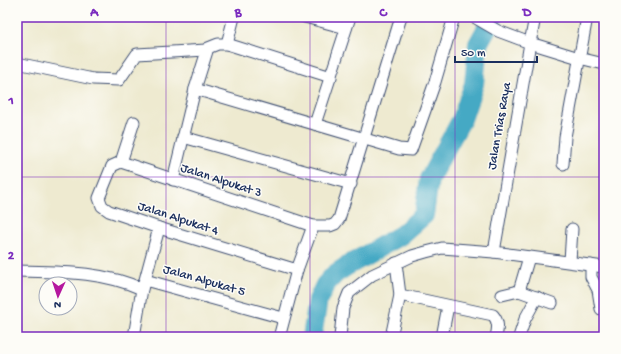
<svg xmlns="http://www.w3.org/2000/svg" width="621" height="354" font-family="'Gochi Hand',sans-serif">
	<rect width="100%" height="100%" fill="#fdfcf7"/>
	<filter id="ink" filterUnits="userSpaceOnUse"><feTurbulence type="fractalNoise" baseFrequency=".025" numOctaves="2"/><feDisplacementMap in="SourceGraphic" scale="8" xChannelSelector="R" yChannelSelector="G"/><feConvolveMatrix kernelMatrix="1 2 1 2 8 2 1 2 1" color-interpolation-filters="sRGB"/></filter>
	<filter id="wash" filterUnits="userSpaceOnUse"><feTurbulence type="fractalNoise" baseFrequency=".012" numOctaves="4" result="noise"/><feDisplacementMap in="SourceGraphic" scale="16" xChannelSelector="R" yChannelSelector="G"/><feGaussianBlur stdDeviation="0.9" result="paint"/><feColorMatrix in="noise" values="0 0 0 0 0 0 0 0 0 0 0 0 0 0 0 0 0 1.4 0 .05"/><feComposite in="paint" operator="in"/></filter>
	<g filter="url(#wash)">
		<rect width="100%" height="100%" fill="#eeead0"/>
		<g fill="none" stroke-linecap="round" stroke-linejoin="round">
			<polyline stroke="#44a9c4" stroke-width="20" points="312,337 318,300 325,285 335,274 347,266 401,235 424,215 429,179 462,119 474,84 478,44 493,17"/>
		</g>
	</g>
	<g filter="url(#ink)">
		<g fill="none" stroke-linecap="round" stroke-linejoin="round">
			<defs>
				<g id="minor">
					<polyline points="305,17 346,28"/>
					<polyline points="474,17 498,31 530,43 494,252"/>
					<polyline points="535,17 530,43 579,58 604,64"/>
					<polyline points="227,44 234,17"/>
					<polyline points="17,63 93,79 119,80 137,54 206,50"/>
					<polyline points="195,89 399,149 411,150 435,82 454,17"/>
					<polyline points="315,124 350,17"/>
					<polyline points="183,137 351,184"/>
					<polyline points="121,162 313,226 330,226 335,224 339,219 401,17"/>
					<polyline points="121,162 112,166 99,198 102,206 109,211 159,228 297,270"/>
					<polyline points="121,162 134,122"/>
					<polyline points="563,164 565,137 587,17"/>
					<polyline points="173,180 195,89 208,48 218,44 227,44 331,77"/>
					<polyline points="159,228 145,280 283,318"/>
					<polyline points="570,261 572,229"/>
					<path d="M396,263L400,295L493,315C499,322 498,328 496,337"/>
					<polyline points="591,265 591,277 598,290 601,309"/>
					<path d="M17,271C60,272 102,271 142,289"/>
					<polyline points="519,291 529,257"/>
					<polyline points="502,295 519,291 552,303"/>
					<polyline points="280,334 297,270 313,226"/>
					<polyline points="134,337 142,289 144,282"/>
					<polyline points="340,337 343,308 349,293 372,275 412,256 426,252 442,248 494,252 604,267"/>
					<polyline points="391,337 400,295"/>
					<polyline points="442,337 448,306"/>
					<polyline points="519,337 525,319 537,297"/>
				</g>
			</defs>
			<use href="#minor" stroke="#3b4b6f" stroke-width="13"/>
			<use href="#minor" stroke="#fff" stroke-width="11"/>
		</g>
	</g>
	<path fill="none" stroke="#7b2cbf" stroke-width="1" stroke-opacity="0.55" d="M166,17V337M310,17V337M455,17V337M17,177H604"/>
	<g text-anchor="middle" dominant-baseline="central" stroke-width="3" stroke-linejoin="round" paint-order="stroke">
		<g font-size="13" fill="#1b2f5e" stroke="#fdfcf7">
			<text transform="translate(500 126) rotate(-80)">Jalan Trias Raya</text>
			<text transform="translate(221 181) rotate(18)">Jalan Alpukat 3</text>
			<text transform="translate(178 219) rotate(18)">Jalan Alpukat 4</text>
			<text transform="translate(204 281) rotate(16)">Jalan Alpukat 5</text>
		</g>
	</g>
	<rect width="621" height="354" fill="none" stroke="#fdfcf7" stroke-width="44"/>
	<g transform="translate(58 296) rotate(183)"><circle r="19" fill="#fdfcf7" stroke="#a3aaba"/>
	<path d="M0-3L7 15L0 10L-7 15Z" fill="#b5179e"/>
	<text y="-6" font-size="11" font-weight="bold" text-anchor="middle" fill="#1b2f5e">N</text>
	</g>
	<path d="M455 56v6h82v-6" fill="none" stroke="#1b2f5e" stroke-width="2"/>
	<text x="461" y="56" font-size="12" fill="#1b2f5e" stroke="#fdfcf7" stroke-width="3" paint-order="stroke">50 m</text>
	<rect x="22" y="22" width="577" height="310" fill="none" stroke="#7b2cbf" stroke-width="1.5"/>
	<g font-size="13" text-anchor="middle" font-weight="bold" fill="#7b2cbf">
		<text x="94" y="16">A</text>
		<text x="238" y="16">B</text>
		<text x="383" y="16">C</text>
		<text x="527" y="16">D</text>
		<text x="11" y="104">1</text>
		<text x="11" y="259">2</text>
	</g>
</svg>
